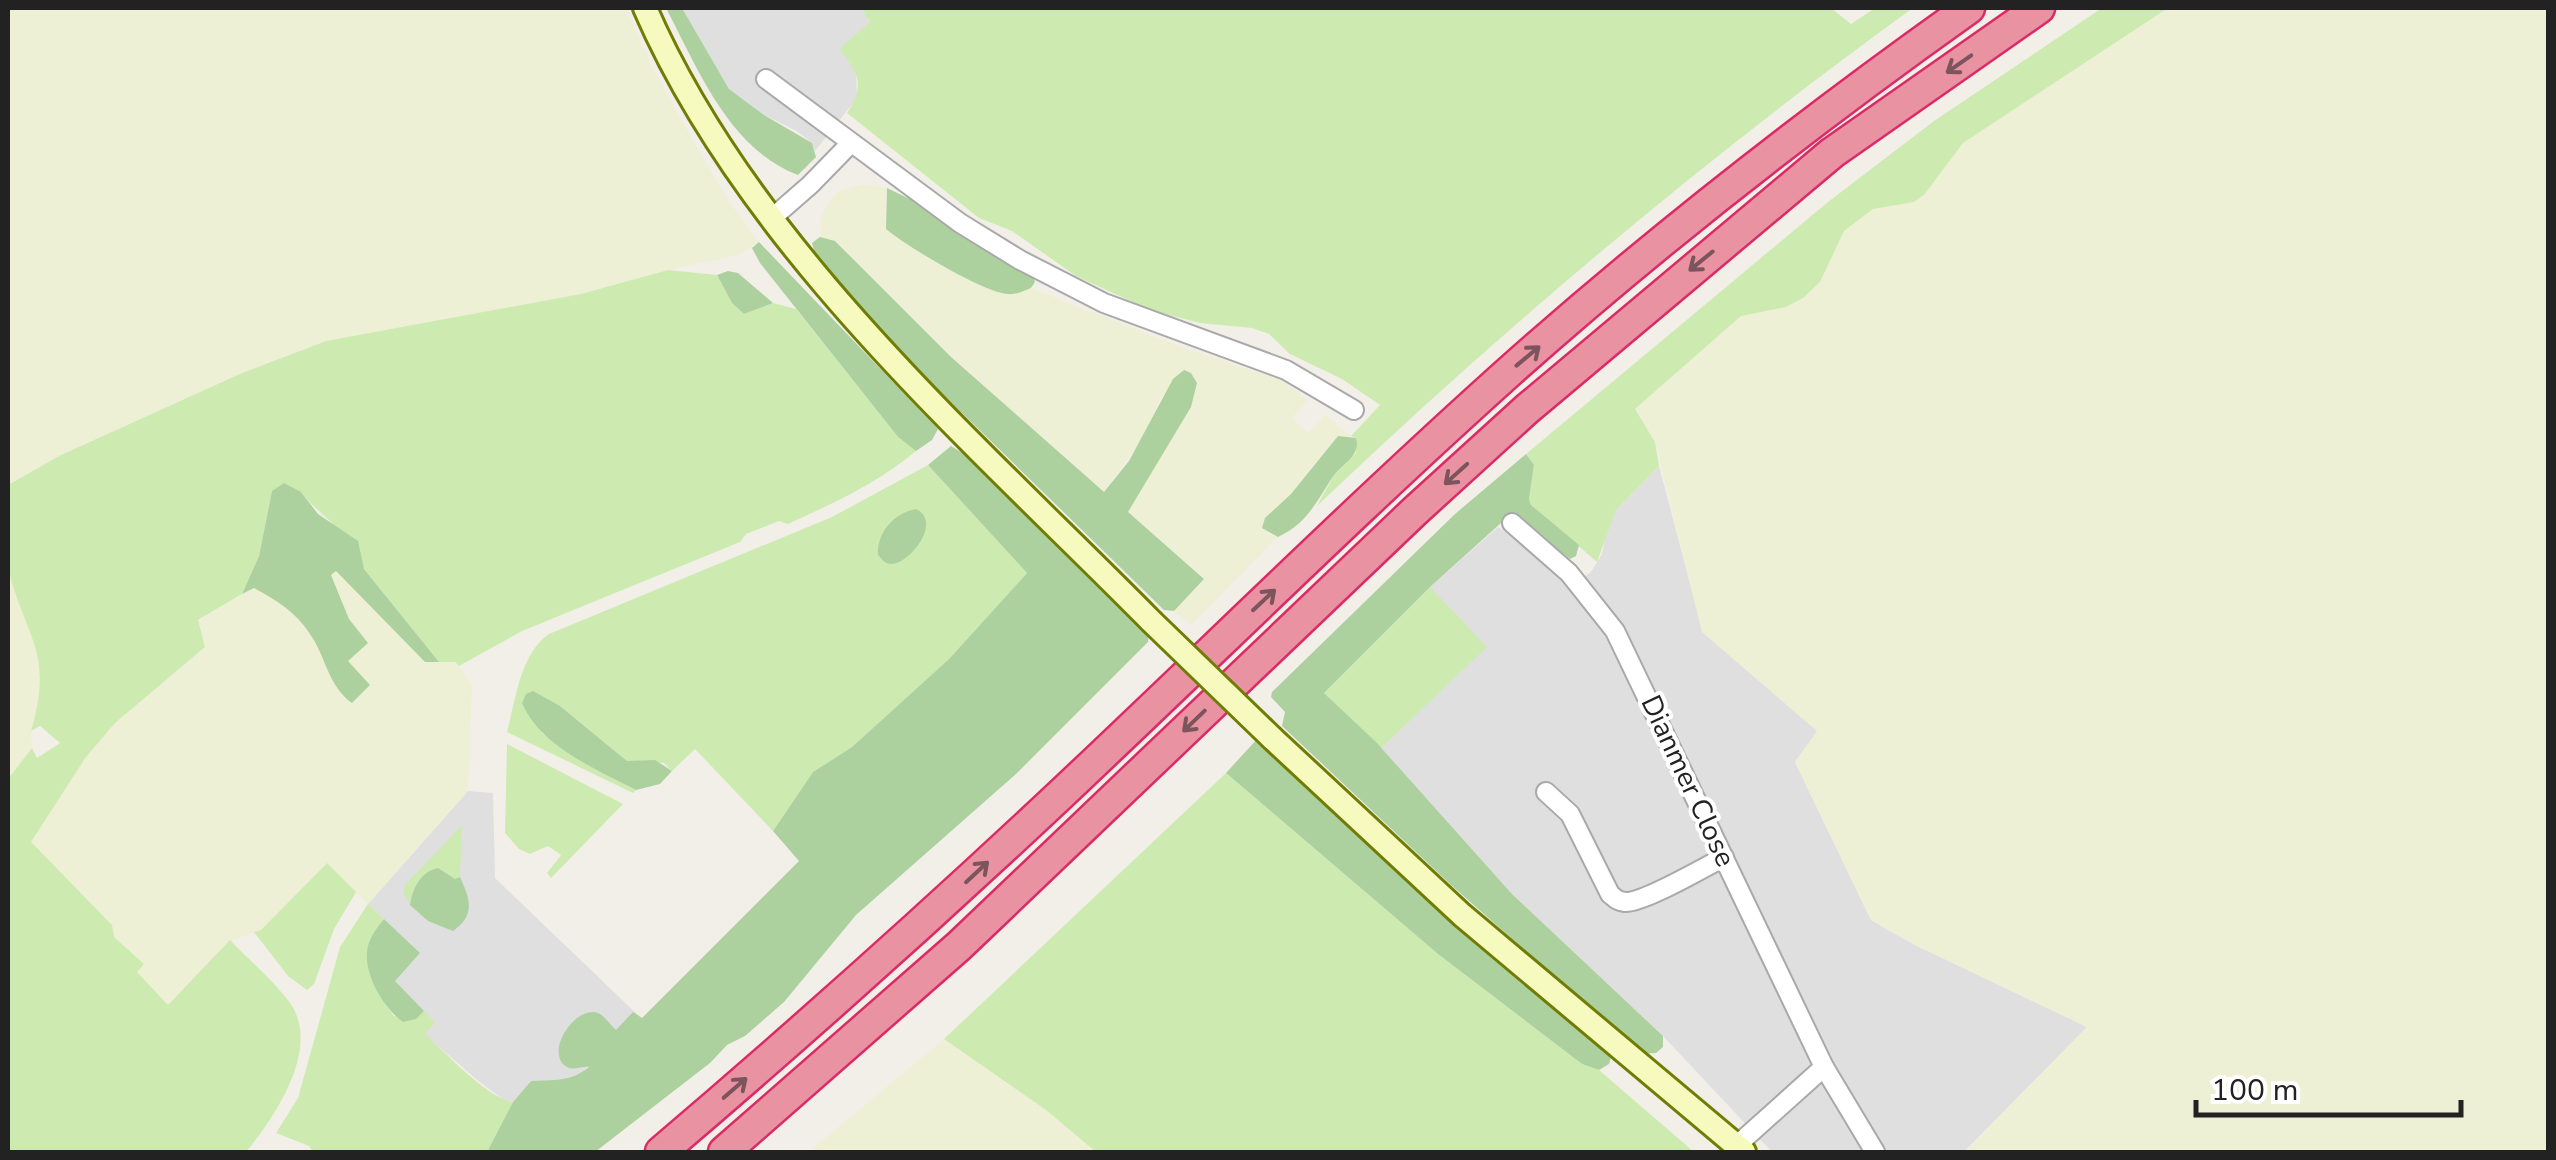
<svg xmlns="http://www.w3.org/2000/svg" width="2556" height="1160" font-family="'Nunito Sans',sans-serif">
	<rect width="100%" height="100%" fill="#f2efe9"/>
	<g fill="#e0dfdf">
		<polygon points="682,8 860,8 870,22 856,71 857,98 815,151 812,143 797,131 764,115 729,89"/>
		<polygon points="1659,466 1703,632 1818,731 1795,762 1871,920 1913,944 2087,1027 1964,1152 1772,1152 1663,1036 1512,894 1377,743 1324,693 1430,587 1498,527 1540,556 1571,586 1591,572 1602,554 1607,530 1616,510"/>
		<polygon points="468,791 493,793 495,878 641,1018 579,1075 558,1081 531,1081 513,1102 505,1101 476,1079 424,1034 394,981 420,953 368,904"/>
	</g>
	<g fill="#eef0d5">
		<polygon points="8,8 626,8 652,67 685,126 728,200 759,242 738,255 668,270 581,294 326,341 242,373 61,455 8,485"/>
		<polygon points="2168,8 2548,8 2548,1152 1964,1152 2087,1027 1913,944 1871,920 1795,762 1817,731 1702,632 1655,442 1635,409 1741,316 1786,307 1803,298 1820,282 1844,231 1873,209 1914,202 1924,195 1963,143"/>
		<polygon points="863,184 887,188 885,221 898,239 930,259 1004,295 1031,288 1184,348 1281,380 1308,400 1292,418 1308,433 1325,415 1351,436 1334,440 1291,494 1265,518 1268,534 1278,537 1191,625 1174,611 1204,578 1127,512 1191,407 1161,397 1146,433 1104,492 951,357 835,241 820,237 821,217 828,203 840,190"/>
		<polygon points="8,569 31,627 40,661 40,696 31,731 32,748 8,778"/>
		<polygon points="337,571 425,662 456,662 472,685 468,791 368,904 326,863 261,930 230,941 168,1006 136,971 143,964 114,937 31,842 86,757 115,723 205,647 198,621 254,587"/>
		<polygon points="944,1039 1046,1110 1096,1152 808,1152"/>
	</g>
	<g fill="#cdebb0">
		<path d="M860,8H1831L1851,24L1875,8H1913C1703,160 1505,327 1317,506L1334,475L1356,453V438L1351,436L1380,405L1342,379L1290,354L1269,334L1252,328L1200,323L1150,310L1076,276L1012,231L979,218L847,113C866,85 858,73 839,49L870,22Z"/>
		<polygon points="2102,8 2168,8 1963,143 1924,195 1914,202 1873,209 1844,231 1820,282 1803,298 1786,307 1741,316 1635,409 1655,442 1659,466 1616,510 1597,562 1531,505 1529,499 1534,465 1526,454 1828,202 1934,121"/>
		<path d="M668,270L717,275L732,303L744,314L773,303L796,309L898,437L916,451C878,483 832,504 788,524L779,521L746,534L740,542L522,631L459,666L455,662H439L364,569C354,533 322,519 301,492L272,491L259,556L242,594L198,620L205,647L115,723L86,757L31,842L112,925L114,937L144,964L137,972L168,1005L230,940C250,961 274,981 290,1003C322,1048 274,1118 246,1152H8V779L32,748L37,758L60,743L40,726L31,731C54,653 27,640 9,572C2,546 8,512 8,485L61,455L242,373L326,341L581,294Z"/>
		<path d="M928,465L1027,573L949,659L852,747L813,772L773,831L695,749L672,771L664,763L627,761L560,706L542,733L582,761L636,790L633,793L507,732C516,699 520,654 549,634L832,517Z"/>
		<polygon points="1430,587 1487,647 1381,748 1324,693"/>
		<polygon points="507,744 623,804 551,878 547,873 561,855 548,846 530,854 519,849 505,833"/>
		<polygon points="1226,773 1438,954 1582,1064 1599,1070 1694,1152 1096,1152 1046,1110 944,1039"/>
		<path d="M462,825L460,877L455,879L438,868C420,872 413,888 410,905L403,892L405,885Z"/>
		<polygon points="327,863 356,892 334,929 314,984 307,990 288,976 254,932 261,930"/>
		<path d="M368,904L384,919C380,925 373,933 370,940C360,964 380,997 394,1016L416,1019L424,1011L435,1022L425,1034C445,1052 488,1099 513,1102L487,1152H313L309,1146L276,1133L298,1098L340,947Z"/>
	</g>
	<g fill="#add19e">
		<path d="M666,8H682L729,89L764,115L812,143L816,157L798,175C729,149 698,69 666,8Z"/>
		<path d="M887,188L918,203L1021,268L1033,277L1035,282L1031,288C1024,291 1016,295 1008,294C984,293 906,246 886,229Z"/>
		<polygon points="820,237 835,241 951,357 1104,492 1129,461 1173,379 1184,370 1191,373 1197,383 1191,407 1128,512 1204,579 1174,611 1164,610 920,372 875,325 815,254 812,243"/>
		<polygon points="759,242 938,429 932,440 916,451 898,437 760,263 752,248"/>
		<polygon points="728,271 738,273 773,303 744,314 732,303 717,275"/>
		<path d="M1338,436L1356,438C1361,457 1342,463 1332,478C1316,503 1306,524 1278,537L1262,528L1265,518L1291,494Z"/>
		<path d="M951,446L967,456L1149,631L1148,642L1016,774L856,915L784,1002L745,1036L727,1045L710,1063L595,1152H487L513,1102L531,1081C553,1080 571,1082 589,1067C582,1066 574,1071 567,1067C543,1053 576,1004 598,1013C605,1016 610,1025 616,1030L633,1012L642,1018L799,861L773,831L813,772L852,747L949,659L1027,573L928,465Z"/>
		<polygon points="1526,454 1534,465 1529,499 1531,505 1579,545 1576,556 1570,559 1512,513 1430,587 1324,693 1377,743 1512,894 1663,1036 1663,1047 1656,1053 1642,1054 1450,884 1282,726 1285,712 1271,697 1272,692 1455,514"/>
		<path d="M284,483L301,492L318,514L358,541L364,569L439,662H425L336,571L331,575L349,619L368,643L348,661L370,685L352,703C328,686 326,657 310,634C296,612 276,600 254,588L242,594L259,556L272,491Z"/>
		<path d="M916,509C943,522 910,563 892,564C884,564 882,559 878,555C877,532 894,513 916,509Z"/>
		<path d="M533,691L560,706L627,761L655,760L672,771L660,784L636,790C596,769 541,747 522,703L526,694Z"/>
		<polygon points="1258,738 1600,1045 1611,1057 1609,1064 1599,1070 1582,1064 1438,954 1226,773"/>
		<path d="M438,868L455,879L460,877C470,899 476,915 453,931L428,921L410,905C413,888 420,872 438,868Z"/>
		<path d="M384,919L420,953L395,981L424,1011L416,1019L403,1022C382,1007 358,966 370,940C373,933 379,925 384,919Z"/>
	</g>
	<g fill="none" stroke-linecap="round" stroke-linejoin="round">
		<defs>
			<g id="street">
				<polyline points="766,79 960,223 1020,260 1104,303 1286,370 1354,410"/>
				<polyline points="771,219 810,185 851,143"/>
				<polyline points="1512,523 1569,573 1615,631 1824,1067 1736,1146"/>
				<path d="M1546,792L1570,814L1610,894C1616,899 1617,901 1625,902C1643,903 1705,867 1724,857"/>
				<polyline points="1824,1067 1875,1152"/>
			</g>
			<g id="secondary">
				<path d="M645,8C748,246 971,439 1151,621"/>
				<polyline points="1272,738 1462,915 1744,1152"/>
			</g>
			<g id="highway">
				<path d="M661,1152C796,1037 929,918 1058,797C1209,655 1356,509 1510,371C1656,241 1810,121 1969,8"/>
				<polyline points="724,1152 959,946 1416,510 1527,409 1832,153 2039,8"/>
			</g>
		</defs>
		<use href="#street" stroke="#a9a9a9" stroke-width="22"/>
		<use href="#secondary" stroke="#707d05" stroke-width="28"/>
		<use href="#highway" stroke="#dc2a67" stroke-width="35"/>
		<use href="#street" stroke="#fff" stroke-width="18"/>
		<use href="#secondary" stroke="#f7fabf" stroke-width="22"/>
		<use href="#highway" stroke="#e892a2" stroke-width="30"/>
		<defs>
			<polyline id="secondary-bridge" points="1151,621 1272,738"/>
		</defs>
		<use href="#secondary-bridge" stroke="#707d05" stroke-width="28" stroke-linecap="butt"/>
		<use href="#secondary-bridge" stroke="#f7fabf" stroke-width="22"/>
	</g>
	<defs><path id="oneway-shaft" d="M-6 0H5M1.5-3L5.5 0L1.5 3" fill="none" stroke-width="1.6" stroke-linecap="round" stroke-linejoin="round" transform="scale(2.5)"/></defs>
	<g stroke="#7b545c">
		<use href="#oneway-shaft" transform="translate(1959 64) rotate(145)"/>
		<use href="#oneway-shaft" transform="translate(1701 261) rotate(141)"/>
		<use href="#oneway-shaft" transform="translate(1528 356) rotate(-40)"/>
		<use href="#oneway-shaft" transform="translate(1456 474) rotate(138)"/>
		<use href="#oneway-shaft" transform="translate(1264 600) rotate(-43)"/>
		<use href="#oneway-shaft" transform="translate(1194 721) rotate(136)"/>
		<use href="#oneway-shaft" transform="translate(977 872) rotate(-43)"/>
		<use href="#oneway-shaft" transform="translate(735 1088) rotate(-41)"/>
	</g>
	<g text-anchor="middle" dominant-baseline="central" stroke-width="8" stroke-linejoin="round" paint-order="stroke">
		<g font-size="28" fill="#222" stroke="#fff">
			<text transform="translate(1688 781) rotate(65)">Dianmer Close</text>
		</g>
	</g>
	<rect width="2556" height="1160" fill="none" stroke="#222222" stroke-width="20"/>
	<path d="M2196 1100v15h265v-15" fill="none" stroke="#222222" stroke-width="5"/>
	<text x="2211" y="1100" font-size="30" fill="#222222" stroke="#ffffff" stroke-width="8" paint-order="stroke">100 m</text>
</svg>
